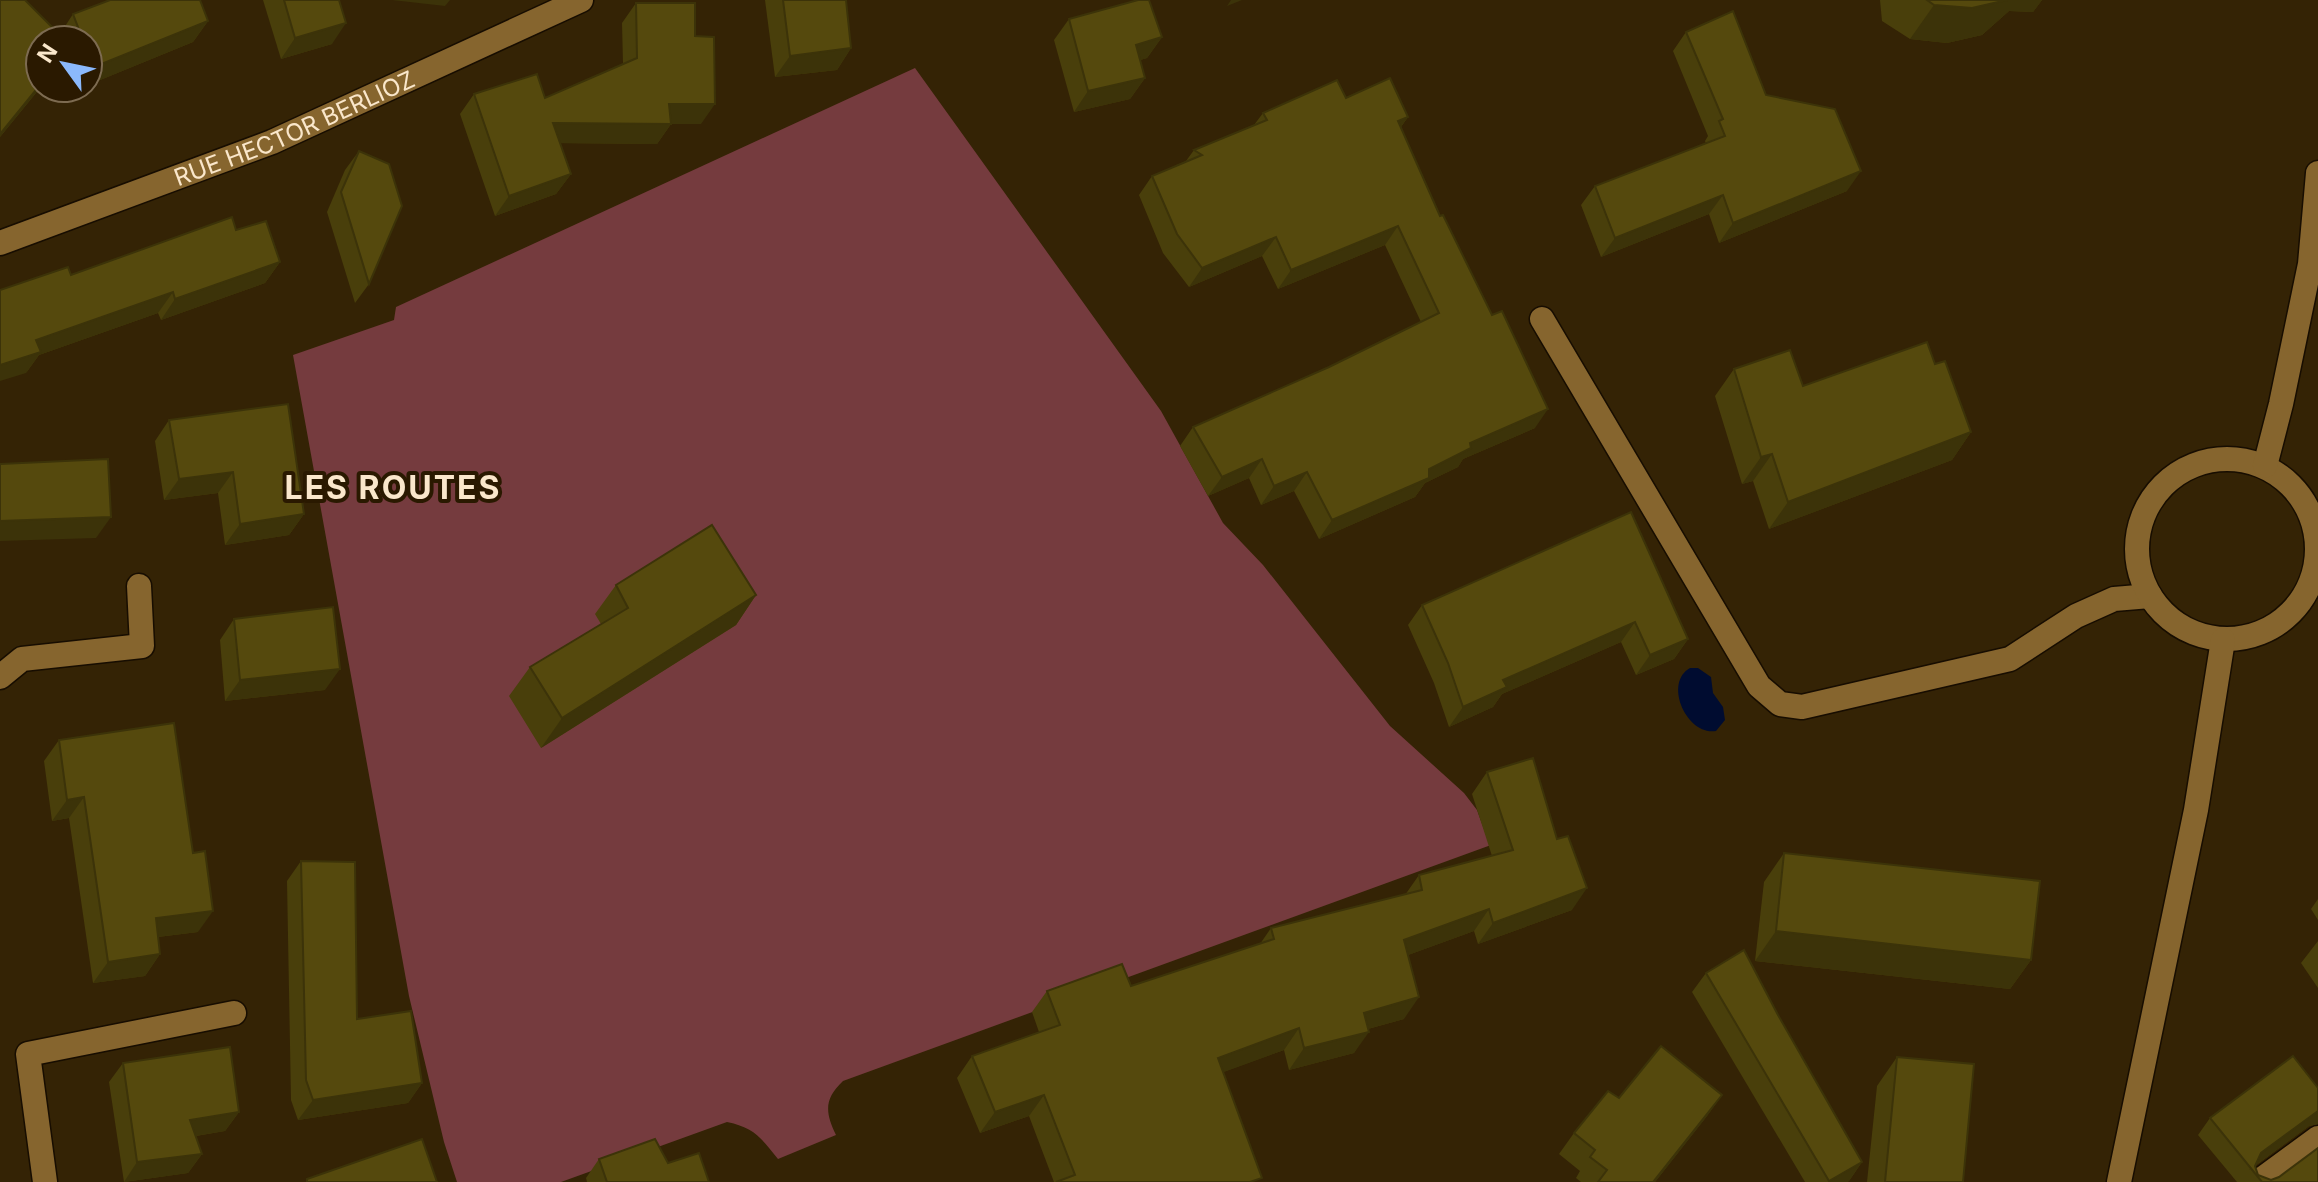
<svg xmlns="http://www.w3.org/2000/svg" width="2318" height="1182" font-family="Inter,sans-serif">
	<rect width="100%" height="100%" fill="#342305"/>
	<path fill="#753b3e" d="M915,68L1161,411L1223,523L1263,565L1390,726L1464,793L1477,810L1486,835L1502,841L843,1081C824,1099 825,1112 836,1135L778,1159C761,1138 755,1128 727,1122L561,1182H457L444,1142L409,996L293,355L394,320L396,307Z"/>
	<path fill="#000c30" d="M1690,668H1698L1711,677L1713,693L1723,707L1725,720L1716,731C1687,736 1663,683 1690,668Z"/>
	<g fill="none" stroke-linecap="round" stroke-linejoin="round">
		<defs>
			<g id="minor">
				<path id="s1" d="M0,243L272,142L581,0"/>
				<polyline points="1542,319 1759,686 1780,704 1802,707 2010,659 2076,616 2114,599 2150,596"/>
				<circle cx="2227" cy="549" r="90"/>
				<polyline points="2265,466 2281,404 2310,264 2318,173"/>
				<polyline points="0,677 22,659 142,646 139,586"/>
				<polyline points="45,1182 28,1054 234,1013"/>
				<polyline points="2119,1182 2196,810 2223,640"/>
				<polyline points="2258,1182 2318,1138"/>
			</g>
		</defs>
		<use href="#minor" stroke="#170d01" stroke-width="27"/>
		<use href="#minor" stroke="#86652e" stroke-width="24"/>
	</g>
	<g fill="#493f0b">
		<polygon points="0,0 25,0 60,34 73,14 110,0 200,0 208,21 193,42 88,85 88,40 40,40 40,88 0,137"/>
		<polygon points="263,0 339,0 332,44 281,59"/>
		<polygon points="765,0 846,0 851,48 837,70 775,77"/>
		<polygon points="1880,0 2042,0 2033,12 2009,11 1982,35 1947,43 1910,39 1882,21"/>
		<polygon points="636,3 695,36 701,124 671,124 657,144 560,143 571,174 556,194 495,216 460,114 474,94 545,98 623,64 622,23"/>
		<polygon points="1069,19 1162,37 1147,58 1140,60 1145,78 1130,99 1074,112 1054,40"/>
		<polygon points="1686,32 1766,95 1847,191 1719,243 1709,214 1601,257 1581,205 1595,186 1706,144 1705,141 1708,136 1673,51"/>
		<polygon points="1346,98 1408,117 1401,127 1535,428 1463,459 1458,467 1425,483 1415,497 1319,539 1294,491 1261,505 1249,478 1208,496 1180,446 1193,427 1329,367 1421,322 1385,245 1278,289 1262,256 1189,287 1163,253 1139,195 1152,176 1186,161 1194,150 1254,125 1263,113"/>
		<polygon points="359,151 369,284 355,303 327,212 345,170"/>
		<polygon points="236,230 280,262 265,283 161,320 158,313 39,355 26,373 71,275"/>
		<polygon points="1935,364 1971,432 1952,460 1769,529 1753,481 1742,484 1715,396 1734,369 1803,386"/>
		<polygon points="169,420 304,514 289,535 225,545 218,493 164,500 155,441"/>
		<polygon points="1631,512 1688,639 1674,659 1636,675 1621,642 1502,694 1493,707 1449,727 1434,683 1408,625 1422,605"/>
		<polygon points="616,585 756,595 736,625 541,748 509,696 530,667 601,624 595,614"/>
		<polygon points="234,619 325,690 225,701 220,640"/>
		<polygon points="59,740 198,932 158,937 160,954 145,976 93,983 69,818 52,821 44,761"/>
		<polygon points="1487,772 1572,910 1478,944 1474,931 1408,955 1404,1019 1368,1029 1354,1053 1289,1070 1284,1050 1223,1072 1262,1178 1054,1182 1029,1116 980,1133 957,1078 972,1056 1039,1032 1032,1012 1047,991 1131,986 1260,944 1271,928 1405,895 1419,875 1492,856 1472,794"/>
		<polygon points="1784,853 2031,960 2010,989 1755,961 1764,882"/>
		<polygon points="301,861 357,1019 422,1083 408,1103 298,1120 291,1100 287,881"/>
		<polygon points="2318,899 2318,920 2311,909"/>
		<polygon points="2318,941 2318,988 2301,963"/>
		<polygon points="1706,973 1778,1015 1862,1162 1849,1181 1847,1182 1805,1182 1692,992"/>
		<polygon points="1897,1057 1963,1182 1867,1182 1877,1086"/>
		<polygon points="123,1063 239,1112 225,1131 196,1136 202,1154 188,1173 124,1182 109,1082"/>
		<polygon points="2318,1088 2318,1124 2309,1126 2255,1166 2258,1175 2271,1180 2279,1177 2318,1182 2237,1182 2198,1135 2210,1118"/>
		<polygon points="1722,1095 1707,1116 1655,1182 1581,1182 1576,1178 1580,1171 1559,1154 1574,1133 1619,1098"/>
		<polygon points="599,1159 668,1163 709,1182 587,1182 586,1178"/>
	</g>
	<g fill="#3c3309">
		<polygon points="392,0 450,0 445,6"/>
		<polygon points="1231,0 1242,0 1227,6"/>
		<polygon points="2007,0 2042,0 2033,12 2009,11 1982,35 1947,43 1910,39 1934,5"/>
		<polygon points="208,21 193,42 88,85 88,76 94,67"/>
		<polygon points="346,23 332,44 281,59 295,38"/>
		<polygon points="1162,37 1147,58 1121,66 1136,45"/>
		<polygon points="851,48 837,70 775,77 790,56"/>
		<polygon points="1145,78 1130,99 1074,112 1088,91"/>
		<polygon points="40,85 40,88 0,137 0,134"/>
		<polygon points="669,104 715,104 701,124 671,124 657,144 539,143 553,123"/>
		<polygon points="1408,117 1395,135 1398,121"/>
		<polygon points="1861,171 1847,191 1719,243 1733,223"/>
		<polygon points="571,174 556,194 495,216 509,196"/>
		<polygon points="1723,195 1709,214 1601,257 1615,238"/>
		<polygon points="1398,226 1385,245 1278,289 1291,270"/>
		<polygon points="1276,237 1262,256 1189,287 1202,268"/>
		<polygon points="280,262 265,283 161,320 175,299"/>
		<polygon points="173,292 158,313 39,355 26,373 0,381 0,365 36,340"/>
		<polygon points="1548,409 1535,428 1463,459 1458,467 1425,483 1415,497 1319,539 1332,520 1429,469 1470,443"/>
		<polygon points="1971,432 1952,460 1769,529 1788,502"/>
		<polygon points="1772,454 1753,481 1742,484 1761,457"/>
		<polygon points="1262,459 1249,478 1208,496 1222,477"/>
		<polygon points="233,472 218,493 164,500 179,479"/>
		<polygon points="1307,472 1294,491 1261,505 1274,486"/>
		<polygon points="304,514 289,535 225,545 240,524"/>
		<polygon points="111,517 96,538 0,541 0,521"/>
		<polygon points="756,595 736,625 541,748 562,718"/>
		<polygon points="1635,622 1621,642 1502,694 1493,707 1449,727 1463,707 1503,680"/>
		<polygon points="1688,639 1674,659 1636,675 1650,655"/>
		<polygon points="340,669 325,690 225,701 240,680"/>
		<polygon points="84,797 69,818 52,821 67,800"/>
		<polygon points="1587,888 1572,910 1478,944 1493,923"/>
		<polygon points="1489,909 1474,931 1389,962 1404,940"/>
		<polygon points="213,911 198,932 141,939 156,918"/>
		<polygon points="1776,931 2031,960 2010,989 1755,961"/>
		<polygon points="160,954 145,976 93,983 108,962"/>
		<polygon points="1419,997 1404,1019 1349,1034 1364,1013"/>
		<polygon points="1299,1028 1284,1050 1202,1080 1218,1058"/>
		<polygon points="1369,1032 1354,1053 1289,1070 1304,1048"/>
		<polygon points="422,1083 408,1103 298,1120 313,1100"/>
		<polygon points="1044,1095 1029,1116 980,1133 995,1112"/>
		<polygon points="1722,1095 1707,1116 1655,1182 1653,1182"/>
		<polygon points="2318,1111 2318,1124 2309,1126 2249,1170 2261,1153"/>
		<polygon points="239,1112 225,1131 177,1139 190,1120"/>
		<polygon points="202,1154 188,1173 124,1182 137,1162"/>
		<polygon points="1862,1162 1849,1181 1847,1182 1828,1182"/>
	</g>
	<g fill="#55490d" stroke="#3c3309" stroke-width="2">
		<polygon points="0,0 25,0 65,40 40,40 40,85 0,134"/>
		<polygon points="110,0 200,0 208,21 94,67 88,52 88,40 83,40 73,14"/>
		<polygon points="284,0 339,0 346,23 295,38"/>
		<polygon points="783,0 846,0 851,48 790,56"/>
		<polygon points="1138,0 1149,0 1162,37 1136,45 1145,78 1088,91 1069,19"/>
		<polygon points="1927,0 2007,0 1972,8 1934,5"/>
		<polygon points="636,3 695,3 695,36 714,37 715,104 669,104 671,124 553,123 571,174 509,196 474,94 537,74 545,98 637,58"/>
		<polygon points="1733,11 1766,95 1835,109 1861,171 1733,223 1723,195 1615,238 1595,186 1725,136 1719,121 1723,119 1686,32"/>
		<polygon points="1390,78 1408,117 1398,121 1440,216 1443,215 1492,315 1502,311 1548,409 1470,443 1471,448 1429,469 1429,478 1332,520 1307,472 1274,486 1262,459 1222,477 1193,427 1329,367 1439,313 1398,226 1291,270 1276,237 1202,268 1177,234 1152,176 1202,155 1194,150 1267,120 1263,113 1337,80 1346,98"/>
		<polygon points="359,151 389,164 402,206 369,284 341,192"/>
		<polygon points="232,217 236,230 266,221 280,262 175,299 173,292 36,340 41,352 0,365 0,290 68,267 71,275"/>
		<polygon points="1927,342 1935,364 1945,361 1971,432 1788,502 1772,454 1761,457 1734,369 1790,350 1803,386"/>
		<polygon points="288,404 304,514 240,524 233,472 179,479 169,420"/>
		<polygon points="108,459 111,517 0,521 0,464"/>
		<polygon points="1631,512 1688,639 1650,655 1635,622 1503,680 1507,687 1463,707 1448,663 1422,605"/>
		<polygon points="712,525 756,595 562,718 530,667 628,608 616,585"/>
		<polygon points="333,607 340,669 240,680 234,619"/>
		<polygon points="174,723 193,853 205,851 213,911 156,918 160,954 108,962 84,797 67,800 59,740"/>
		<polygon points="1533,758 1557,839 1568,836 1587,888 1493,923 1489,909 1404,940 1419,997 1364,1013 1369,1032 1304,1048 1299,1028 1218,1058 1262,1178 1250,1182 1056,1182 1075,1175 1044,1095 995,1112 972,1056 1060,1025 1047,991 1122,964 1131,986 1274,939 1271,928 1422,890 1419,875 1513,850 1487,772"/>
		<polygon points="1784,853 2040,881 2031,960 1776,931"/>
		<polygon points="301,861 355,862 357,1019 411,1011 422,1083 313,1100 306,1080"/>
		<polygon points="1744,950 1778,1015 1862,1162 1829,1181 1706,973"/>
		<polygon points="1661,1046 1722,1095 1653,1182 1598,1182 1607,1170 1590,1157 1595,1150 1574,1133 1608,1091 1619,1098"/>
		<polygon points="230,1047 239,1112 190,1120 202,1154 137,1162 123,1063"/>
		<polygon points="2293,1056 2318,1088 2318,1111 2261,1153 2255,1166 2258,1175 2271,1180 2279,1177 2318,1148 2318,1182 2262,1182 2210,1118"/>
		<polygon points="1897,1057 1974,1064 1963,1182 1885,1182"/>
		<polygon points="422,1139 437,1182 307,1182 307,1179"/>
		<polygon points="655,1139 668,1163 699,1153 709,1182 607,1182 599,1159"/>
	</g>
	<g text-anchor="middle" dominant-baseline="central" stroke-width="8" stroke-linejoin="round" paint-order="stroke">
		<g font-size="24" fill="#fae7cb" stroke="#2a1900">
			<text stroke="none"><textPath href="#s1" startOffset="316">RUE HECTOR BERLIOZ</textPath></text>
		</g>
		<g font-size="32" font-weight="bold" letter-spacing="2" fill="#fae7cb" stroke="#2a1900">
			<text x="393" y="487">LES ROUTES</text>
		</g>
	</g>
	<g transform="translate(64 64) rotate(303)"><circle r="38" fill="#2a1900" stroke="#7d6b51" stroke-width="2"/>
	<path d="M0-6L14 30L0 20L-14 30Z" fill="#8bb9fc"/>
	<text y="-12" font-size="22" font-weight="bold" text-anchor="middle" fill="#fae7cb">N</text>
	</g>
</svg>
